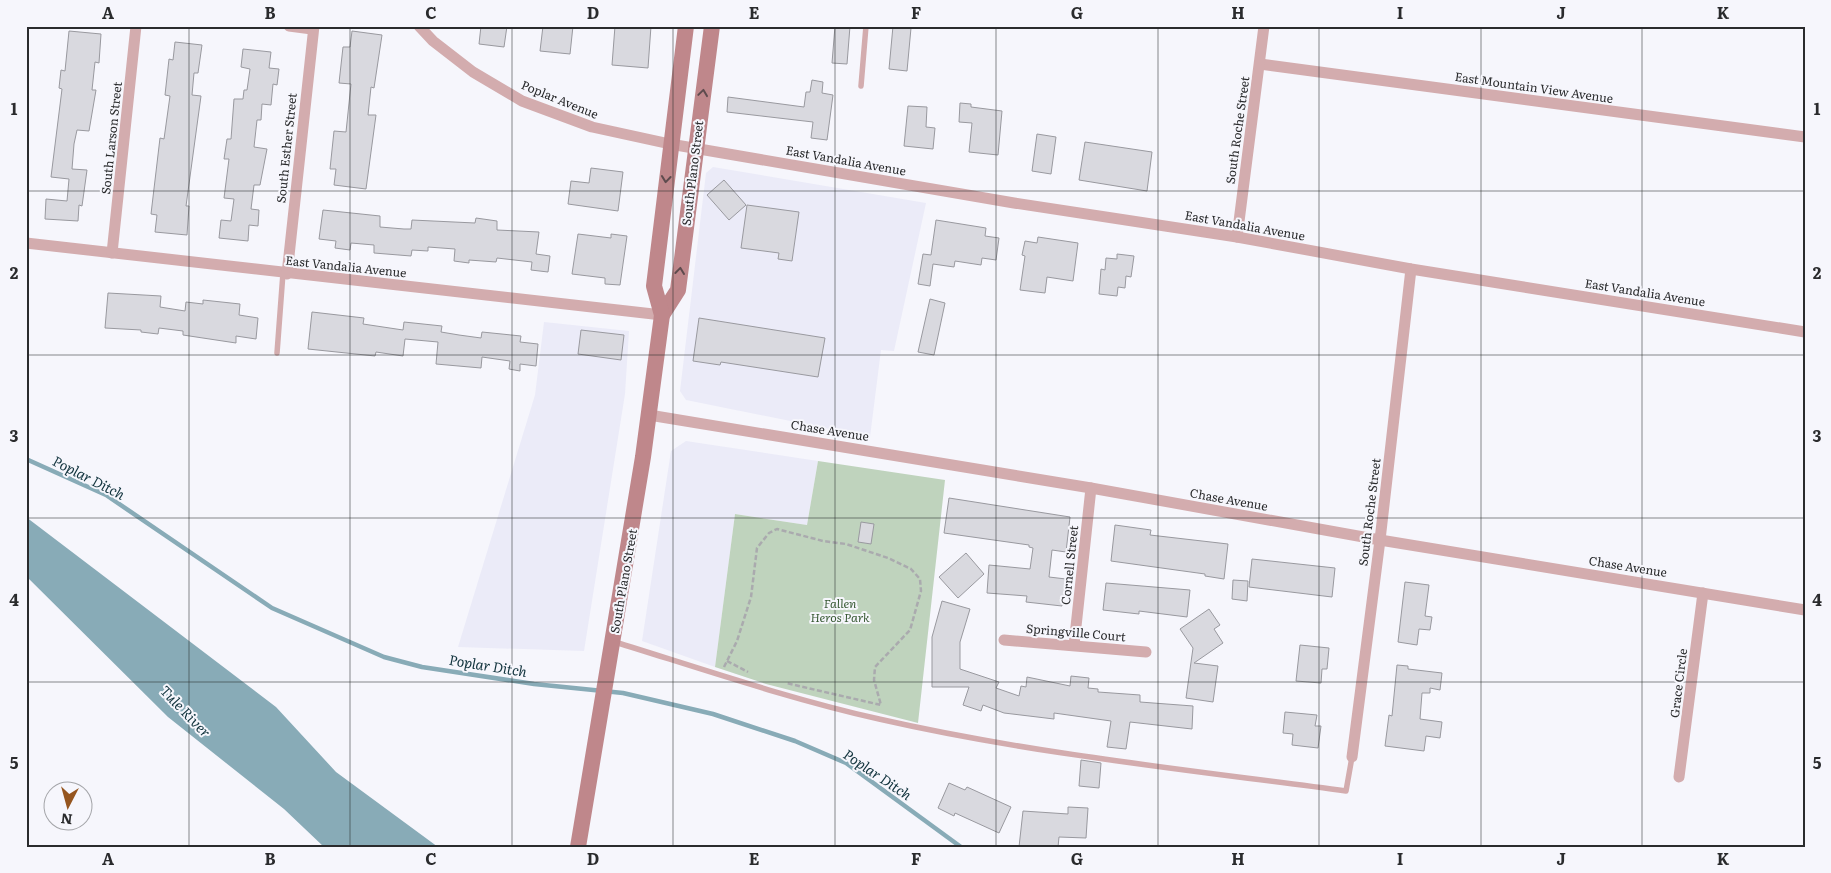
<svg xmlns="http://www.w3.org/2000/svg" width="1831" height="873" font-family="Literata,serif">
	<rect width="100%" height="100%" fill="#f6f6fc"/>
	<g fill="#ebebf8">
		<polygon points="713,167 926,203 894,351 881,350 870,437 686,400 680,391 706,173"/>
		<polygon points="544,322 629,331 625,394 584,651 458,647 535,395"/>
		<polygon points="686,441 818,461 807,525 735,514 715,667 642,641 671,451"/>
	</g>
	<polygon fill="#bfd3bd" points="818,461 945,480 918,723 766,684 715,667 735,514 807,525"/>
	<polygon fill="#88abb7" points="26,517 276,707 336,772 438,847 324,847 284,809 168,717 26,576"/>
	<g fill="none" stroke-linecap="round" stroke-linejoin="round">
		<polyline stroke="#88abb7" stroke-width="4.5" points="26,459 106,495 272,608 384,657 422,667 534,684 623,693 713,714 795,741 846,763 961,847"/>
	</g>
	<g fill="#d9d9df" stroke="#99999f">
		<polygon points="481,26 507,26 504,47 479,44"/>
		<polygon points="543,26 573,26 570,54 540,51"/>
		<polygon points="615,26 651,26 648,68 612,65"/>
		<polygon points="835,26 850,26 847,64 832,63"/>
		<polygon points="893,26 911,28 907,71 889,69"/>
		<polygon points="69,31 101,34 99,63 95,62 92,90 96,90 89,131 77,130 74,144 72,169 87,170 82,206 79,205 78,221 45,219 46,199 67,201 69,179 51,177 62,89 59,88 61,70 65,71"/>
		<polygon points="352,31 382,35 374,88 371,87 368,115 376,115 366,189 334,185 336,169 330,169 334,131 346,132 351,84 339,83 343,47 350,47"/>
		<polygon points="175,42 202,45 198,73 194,73 192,95 201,96 186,206 189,206 187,235 155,232 157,215 151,214 160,138 164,139 170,96 165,95 169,59 173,60"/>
		<polygon points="243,49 271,52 269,68 279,69 277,85 273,84 271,105 262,104 261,120 257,120 254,147 267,149 260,185 254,185 251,209 259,210 258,226 249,225 248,241 219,238 221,220 231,221 234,199 224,198 229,159 224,159 227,139 231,139 234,99 243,99 244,90 247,90 250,69 241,67"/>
		<polygon points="812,80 823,82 822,93 833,95 827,140 811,138 813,122 727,112 728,97 804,107 806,92 810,92"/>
		<polygon points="960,103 971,104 971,107 1002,111 998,155 969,152 972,123 959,122"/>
		<polygon points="908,106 927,107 926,127 935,128 933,149 904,146"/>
		<polygon points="1037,134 1056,137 1051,174 1032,171"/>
		<polygon points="1085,142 1152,152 1147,191 1079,180"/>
		<polygon points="591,168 623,172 618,211 568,204 571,181 589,183"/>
		<polygon points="724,180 746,205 729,220 707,195"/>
		<polygon points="747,205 799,212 792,261 778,259 779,253 741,248"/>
		<polygon points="323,210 380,216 380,227 404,229 411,229 412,220 475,223 476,218 497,221 497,230 539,232 536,254 550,256 548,272 531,270 532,262 497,258 496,262 469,260 469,263 454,261 455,249 428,247 428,251 412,250 411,256 374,253 374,245 351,243 350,250 335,248 336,241 319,239"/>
		<polygon points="936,220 986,228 985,236 999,238 996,260 982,258 981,265 955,261 954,267 933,264 930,286 918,284 923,254 931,255"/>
		<polygon points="578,234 611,238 611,234 627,236 620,285 605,284 605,278 572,274"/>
		<polygon points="1038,237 1078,243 1073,281 1047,277 1045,293 1020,290 1025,256 1022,255 1025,241 1037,243"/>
		<polygon points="1117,254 1134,256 1131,277 1126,276 1125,288 1118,287 1117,296 1099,294 1101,269 1105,270 1106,258 1117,259"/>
		<polygon points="108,293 161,296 160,307 185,311 186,302 203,304 203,300 240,304 239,315 258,318 256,339 236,336 236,343 183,335 183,331 159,328 158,334 141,332 141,330 105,328"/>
		<polygon points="930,299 945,303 934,355 918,352"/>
		<polygon points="312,312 364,318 363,324 403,330 404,322 442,326 441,332 459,335 481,338 482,332 521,336 520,342 538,344 536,366 520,364 520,371 509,369 510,361 482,357 481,368 436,364 438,342 405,339 403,356 376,352 375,356 308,349"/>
		<polygon points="699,318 825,338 818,377 721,362 720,365 693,361"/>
		<polygon points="581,330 624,335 621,360 578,354"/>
		<polygon points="949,498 1070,517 1066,552 1052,550 1049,577 1066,579 1062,606 1026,602 1027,596 987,593 989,565 1030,569 1033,548 1029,547 1029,545 944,533"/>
		<polygon points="861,522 874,524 871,544 858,542"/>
		<polygon points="1115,525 1151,530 1150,535 1228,544 1224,579 1205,576 1205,574 1111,561"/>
		<polygon points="966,553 984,574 958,598 939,577"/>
		<polygon points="1252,559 1335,568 1332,597 1249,587"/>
		<polygon points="1233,580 1248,581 1247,601 1232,599"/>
		<polygon points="1405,582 1429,585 1425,616 1432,617 1430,630 1419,629 1417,645 1398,642"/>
		<polygon points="1106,583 1190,590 1187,617 1139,611 1139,614 1103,610"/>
		<polygon points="942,601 970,609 960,642 960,669 999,682 996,688 1019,696 1021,686 1026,687 1027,677 1070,686 1071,676 1089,678 1088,688 1098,689 1098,692 1140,695 1140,702 1193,706 1192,729 1130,722 1126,749 1107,747 1111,721 1054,713 1054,719 1004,713 983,705 981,711 963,705 969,687 932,687 932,637"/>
		<polygon points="1209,609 1220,625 1214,629 1223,643 1194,663 1218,666 1213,702 1186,698 1193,648 1180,629"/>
		<polygon points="1300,645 1329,648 1327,669 1322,669 1321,683 1296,681"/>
		<polygon points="1397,665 1408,666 1408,669 1442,673 1440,690 1430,688 1430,693 1422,693 1420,719 1442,722 1440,738 1426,736 1424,751 1385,746 1389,715 1392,716"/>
		<polygon points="1285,712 1317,715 1315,726 1321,726 1318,748 1292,745 1293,734 1283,733"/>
		<polygon points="1081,760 1101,763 1099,788 1079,786"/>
		<polygon points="949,783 965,790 967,787 1011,807 999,833 955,813 954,816 938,808"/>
		<polygon points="1068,807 1088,808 1086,838 1059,837 1058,847 1019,847 1023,811 1068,814"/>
	</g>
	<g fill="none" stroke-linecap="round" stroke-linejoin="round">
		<g stroke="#aaaaae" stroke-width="2.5" stroke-dasharray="5 2.5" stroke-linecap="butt">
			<polyline points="727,661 748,672"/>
			<polyline points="724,667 737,641 751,597 757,548 769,533 777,529 823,541 846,544 888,558 911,569 920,579 921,591 910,630 875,667 874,680 881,705 786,683"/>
		</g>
		<g stroke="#d3acae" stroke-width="5.5">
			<polyline points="861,86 866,26"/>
			<polyline points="277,353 283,273"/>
			<path d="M615,642C702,669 790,699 879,719C1033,754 1190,770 1346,791L1352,757"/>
		</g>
		<g stroke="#d3acae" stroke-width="11">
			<polyline points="289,26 312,29"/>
			<polyline points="419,26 433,41 473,72 522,101 592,127 670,144 1014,203 1237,237 1411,269 1805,332"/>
			<polyline points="1260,64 1805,137"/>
			<polyline points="1237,237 1264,26"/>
			<polyline points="26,243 662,315"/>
			<polyline points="112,253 136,26"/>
			<polyline points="287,274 314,26"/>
			<polyline points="649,415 1091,488 1380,540 1805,610"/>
			<polyline points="1004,640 1146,652"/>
			<polyline points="1074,645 1091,488"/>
			<polyline points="1352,757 1380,540 1411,269"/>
			<polyline points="1679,777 1703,593"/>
		</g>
		<g stroke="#bf878b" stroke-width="16">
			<polyline points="662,315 678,290 712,26"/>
			<polyline points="578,847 643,457 662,315 654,286 686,26"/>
		</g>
	</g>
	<defs><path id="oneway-chevron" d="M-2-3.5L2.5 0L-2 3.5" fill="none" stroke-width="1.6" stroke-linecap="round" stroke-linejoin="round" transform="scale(1.25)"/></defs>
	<g stroke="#5e4b4e">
		<use href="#oneway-chevron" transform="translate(703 93) rotate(-82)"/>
		<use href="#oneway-chevron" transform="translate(666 179) rotate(96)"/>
		<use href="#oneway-chevron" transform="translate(680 271) rotate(-83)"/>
	</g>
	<path fill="none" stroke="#2a2b2d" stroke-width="1" stroke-opacity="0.55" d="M189,26V847M350,26V847M512,26V847M673,26V847M835,26V847M996,26V847M1158,26V847M1319,26V847M1481,26V847M1642,26V847M26,191H1805M26,355H1805M26,518H1805M26,682H1805"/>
	<g text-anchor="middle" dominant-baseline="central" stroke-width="4" stroke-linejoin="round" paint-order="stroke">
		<g font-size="12" fill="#2a2b2d" stroke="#f6f6fc">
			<text transform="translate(1534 87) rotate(8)">East Mountain View Avenue</text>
			<text transform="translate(560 99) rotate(22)">Poplar Avenue</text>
			<text transform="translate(1237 130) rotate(-82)">South Roche Street</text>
			<text transform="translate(111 138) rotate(-84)">South Larson Street</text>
			<text transform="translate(286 148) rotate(-84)">South Esther Street</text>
			<text transform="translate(846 160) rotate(10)">East Vandalia Avenue</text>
			<text transform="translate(692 173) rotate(-83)">South Plano Street</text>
			<text transform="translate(1245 225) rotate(10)">East Vandalia Avenue</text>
			<text transform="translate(346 266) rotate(6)">East Vandalia Avenue</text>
			<text transform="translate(1645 292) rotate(9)">East Vandalia Avenue</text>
			<text transform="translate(830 430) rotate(9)">Chase Avenue</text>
			<text transform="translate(1229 499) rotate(10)">Chase Avenue</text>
			<text transform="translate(1369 512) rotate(-83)">South Roche Street</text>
			<text transform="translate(1069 565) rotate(-84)">Cornell Street</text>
			<text transform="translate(1628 566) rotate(9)">Chase Avenue</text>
			<text transform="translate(623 581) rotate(-80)">South Plano Street</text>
			<text transform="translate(1076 632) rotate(5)">Springville Court</text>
			<text transform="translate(1678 683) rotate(-83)">Grace Circle</text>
		</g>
		<g font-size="12" font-style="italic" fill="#375933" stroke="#f6f6fc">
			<text x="840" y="603">Fallen<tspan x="840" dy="14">Heros Park</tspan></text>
		</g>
		<g font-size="14" font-style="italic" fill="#10323c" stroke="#f6f6fc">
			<text transform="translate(89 477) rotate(27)">Poplar Ditch</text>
			<text transform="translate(488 665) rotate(9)">Poplar Ditch</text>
			<text transform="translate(186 711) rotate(46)">Tule River</text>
			<text transform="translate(878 774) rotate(34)">Poplar Ditch</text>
		</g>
	</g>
	<rect width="1831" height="873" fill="none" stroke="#f6f6fc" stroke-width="55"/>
	<g transform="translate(68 806) rotate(186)"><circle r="24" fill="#f6f6fc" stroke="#a4a5a9"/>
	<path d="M0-4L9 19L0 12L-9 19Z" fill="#95551f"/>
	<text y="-8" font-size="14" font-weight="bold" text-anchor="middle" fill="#2a2b2d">N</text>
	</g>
	<rect x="28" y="28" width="1776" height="818" fill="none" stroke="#2a2b2d" stroke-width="2"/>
	<g font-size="16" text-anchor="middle" font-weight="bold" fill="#2a2b2d">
		<text x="108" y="19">A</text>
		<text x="270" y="19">B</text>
		<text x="431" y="19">C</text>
		<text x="593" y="19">D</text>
		<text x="754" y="19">E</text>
		<text x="916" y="19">F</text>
		<text x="1077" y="19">G</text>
		<text x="1238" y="19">H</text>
		<text x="1400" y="19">I</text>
		<text x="1561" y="19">J</text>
		<text x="1723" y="19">K</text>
		<text x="14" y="115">1</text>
		<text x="1817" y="115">1</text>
		<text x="14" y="279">2</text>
		<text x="1817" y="279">2</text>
		<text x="14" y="442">3</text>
		<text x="1817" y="442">3</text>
		<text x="14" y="606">4</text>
		<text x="1817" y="606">4</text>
		<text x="14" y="769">5</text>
		<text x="1817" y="769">5</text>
		<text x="108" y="865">A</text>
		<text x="270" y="865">B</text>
		<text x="431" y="865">C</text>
		<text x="593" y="865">D</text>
		<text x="754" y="865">E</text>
		<text x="916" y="865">F</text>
		<text x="1077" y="865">G</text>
		<text x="1238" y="865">H</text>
		<text x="1400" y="865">I</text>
		<text x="1561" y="865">J</text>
		<text x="1723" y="865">K</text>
	</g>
</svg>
